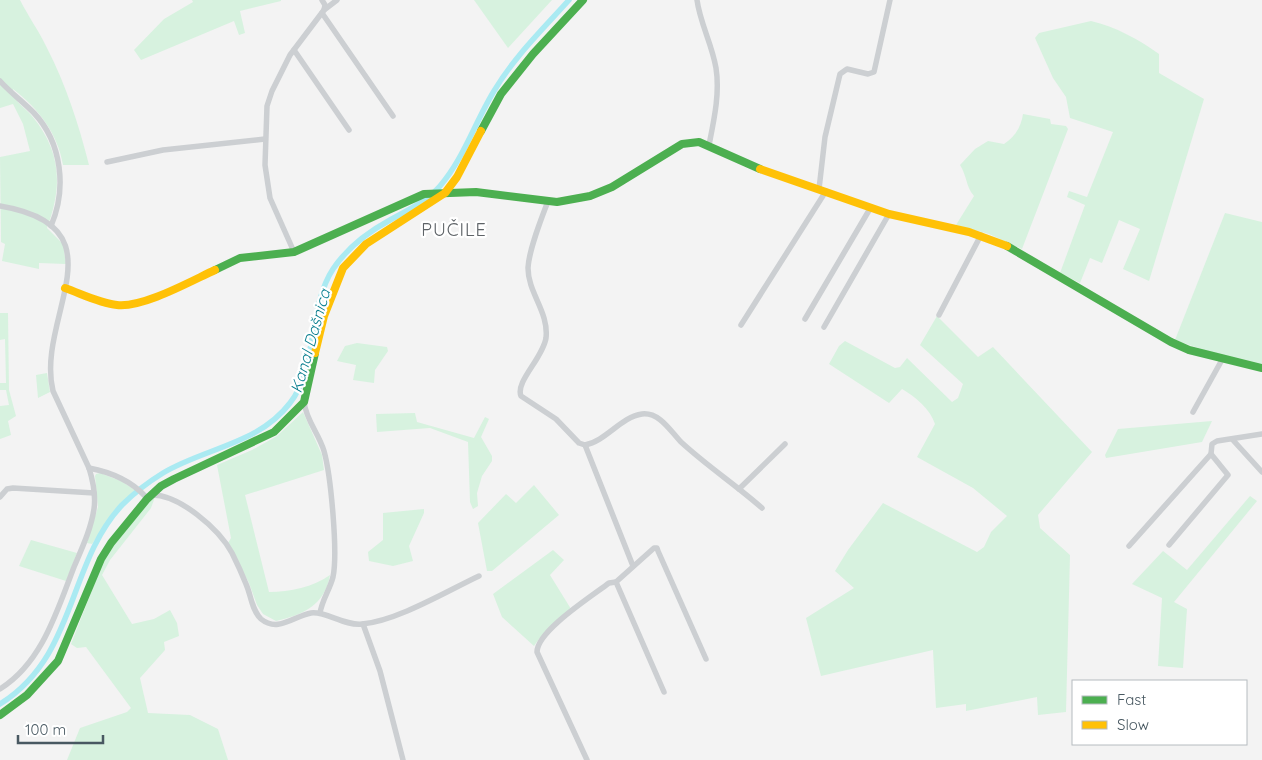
<svg xmlns="http://www.w3.org/2000/svg" width="1262" height="760" font-family="Quicksand,sans-serif">
	<rect width="100%" height="100%" fill="#f3f3f3"/>
	<g fill="#d7f2df">
		<path d="M0,0H20C28,16 39,31 47,48C66,85 79,125 89,165H63C58,134 38,108 13,89C15,104 23,105 32,116C61,151 63,186 47,228L63,244L66,264L39,263V269L2,261L5,244L1,242L0,157L30,151L23,124L13,104L0,108Z"/>
		<polygon points="192,0 281,0 281,1 240,11 245,33 239,35 234,21 141,60 134,50 164,19 193,2"/>
		<polygon points="474,0 552,0 508,48"/>
		<path d="M1091,21C1116,27 1138,39 1159,54V73L1204,99L1149,281L1123,269L1140,229L1119,220L1102,263L1090,258L1080,283L1060,273L1085,205L1067,197L1069,191L1087,197L1113,132L1070,118L1066,97L1053,78L1035,38L1039,33Z"/>
		<path d="M1023,114L1050,119L1051,124L1066,126L1068,129L1022,249L989,234L956,225L974,196C966,187 967,176 960,165L975,149L988,141L1004,144C1015,137 1021,127 1023,114Z"/>
		<polygon points="1225,213 1262,222 1262,364 1204,350 1175,340"/>
		<polygon points="0,313 8,313 9,390 16,416 8,421 11,435 0,439 0,406 9,405 6,390 0,390 0,383 6,383 5,339 0,340"/>
		<path d="M937,316L978,357L993,347L1092,452L1038,515L1040,528L1070,555L1066,712L1038,715L1037,697L966,711V704L936,708L933,650L821,676L806,618L854,588L835,571L848,550L883,503L977,552L984,547L991,532L1007,516L973,488L917,457L935,424C930,409 916,397 902,389L889,403L829,364L839,346L845,341L895,368L900,367L907,358L952,402L958,398L963,384L920,345Z"/>
		<polygon points="357,343 387,347 388,351 375,370 374,383 353,380 356,365 337,361 345,346"/>
		<polygon points="47,373 50,392 38,398 36,375"/>
		<path d="M303,412L322,455L324,470L245,495L269,592C290,592 313,587 330,575C325,605 303,615 276,621L263,614L257,605L249,583L228,543L231,538L217,465L252,450L277,436Z"/>
		<polygon points="415,413 417,422 474,438 485,417 489,419 481,437 492,456 492,461 482,476 477,493 478,506 473,509 470,502 468,442 430,428 377,432 376,414"/>
		<polygon points="1212,421 1202,442 1106,458 1105,455 1118,429"/>
		<polygon points="100,473 121,481 135,490 116,508 92,544 87,543 98,507 95,476 96,474"/>
		<polygon points="534,485 559,515 492,571 487,571 478,523 506,494 516,503"/>
		<polygon points="1250,496 1257,501 1174,602 1187,609 1183,668 1158,666 1162,598 1132,584 1163,551 1187,570"/>
		<polygon points="155,497 151,508 110,560 102,575 132,624 154,619 170,610 177,623 179,636 164,642 165,650 140,678 148,713 190,715 218,729 228,760 67,760 80,728 127,712 131,708 86,647 77,648 71,644 107,552 151,498"/>
		<polygon points="424,509 424,513 409,546 413,561 393,566 369,561 368,552 383,540 383,513"/>
		<polygon points="31,540 77,553 66,581 19,566"/>
		<polygon points="553,550 564,560 550,575 571,609 539,639 534,646 502,617 493,594"/>
	</g>
	<g fill="none" stroke-linecap="round" stroke-linejoin="round">
		<path stroke="#aaeaf2" stroke-width="5.5" d="M0,704C77,656 67,564 122,505C133,494 150,481 163,473C205,448 259,444 290,403C317,369 308,307 333,269C347,248 368,232 390,220C408,210 427,201 440,186C464,158 475,122 494,91C514,57 543,29 569,0"/>
		<g stroke="#cccfd2" stroke-width="5.5">
			<polyline points="322,0 325,5 324,10"/>
			<path d="M697,0C700,23 712,44 716,68C720,93 714,120 709,145"/>
			<polyline points="322,13 393,116"/>
			<polyline points="294,50 349,130"/>
			<path d="M0,81C10,92 23,102 34,113C62,143 67,189 51,226"/>
			<polyline points="107,162 163,150 265,139"/>
			<polyline points="819,189 825,137 840,74 847,69 868,74 874,72 890,0"/>
			<path d="M548,201C541,220 529,249 528,268C528,293 549,312 546,338C543,358 515,382 521,396L556,419L579,443L585,445C606,441 621,417 642,414C660,412 671,432 681,442C707,466 736,485 762,508"/>
			<path d="M0,206C126,227 35,317 53,391L89,468C93,481 96,495 94,509C91,529 82,548 74,567C57,611 42,663 0,689"/>
			<polyline points="294,252 270,198 265,165 267,106 272,91 290,55 324,10 337,0"/>
			<polyline points="939,315 981,235"/>
			<polyline points="805,319 871,207"/>
			<polyline points="741,325 826,191"/>
			<polyline points="824,327 889,214"/>
			<path d="M304,402C306,420 319,434 324,451C331,476 338,553 333,577C330,589 322,600 320,613"/>
			<polyline points="1193,412 1223,358"/>
			<polyline points="1232,439 1262,472"/>
			<polyline points="585,445 633,566"/>
			<path d="M89,468C110,472 130,480 145,496"/>
			<polyline points="739,489 785,444"/>
			<path d="M151,495C179,494 219,529 232,553C237,563 242,574 246,584C251,595 252,611 261,619C278,633 294,616 311,613C326,611 344,626 362,624C397,621 447,591 479,576"/>
			<polyline points="0,497 7,489 13,488 94,493"/>
			<polyline points="1169,545 1228,475 1211,454 1212,444 1217,441 1262,434"/>
			<polyline points="1129,546 1211,454"/>
			<polyline points="363,624 380,671 403,760"/>
			<polyline points="664,692 616,582 654,548 657,548 658,551 706,659"/>
			<path d="M587,760L537,652C537,631 592,596 609,583L616,582"/>
		</g>
		<g stroke="#4caf50" stroke-width="8">
			<polyline points="481,131 501,94 533,54 583,0"/>
			<polyline points="1007,246 1171,342 1189,350 1262,368"/>
			<polyline points="215,270 240,258 294,252 424,194 476,192 557,202 590,196 612,187 682,144 699,142 760,169"/>
			<polyline points="0,715 27,695 58,661 101,559 111,543 147,499 161,486 174,479 274,432 304,402 315,353"/>
		</g>
		<g stroke="#ffc107" stroke-width="8">
			<polyline points="760,169 889,214 969,232 1007,246"/>
			<path d="M65,288C82,294 99,303 117,305C143,308 191,281 215,270"/>
			<polyline points="315,353 324,316 343,268 366,244 445,193 457,177 481,131"/>
		</g>
	</g>
	<g text-anchor="middle" dominant-baseline="central" stroke-width="4.5" stroke-linejoin="round" paint-order="stroke">
		<g font-size="16" font-style="italic" fill="#097e8e" stroke="#fff">
			<text transform="translate(310 341) rotate(-74)">Kanal Dašnica</text>
		</g>
		<g font-size="18" letter-spacing="1" fill="#5e6367" stroke="#fff">
			<text x="454" y="229">PUČILE</text>
		</g>
	</g>
	<rect x="1072" y="680" width="175" height="65" fill="#ffffff" stroke="#b6bcc0"/>
	<rect x="1082" y="696" width="25" height="8" fill="#4caf50" stroke="#b6bcc0"/>
	<text x="1117" y="705" font-size="15" fill="#485861">Fast</text>
	<rect x="1082" y="721" width="25" height="8" fill="#ffc107" stroke="#b6bcc0"/>
	<text x="1117" y="730" font-size="15" fill="#485861">Slow</text>
	<path d="M18 735v8h85v-8" fill="none" stroke="#485861" stroke-width="2.5"/>
	<text x="25" y="735" font-size="15" fill="#485861" stroke="#ffffff" stroke-width="4" paint-order="stroke">100 m</text>
</svg>
